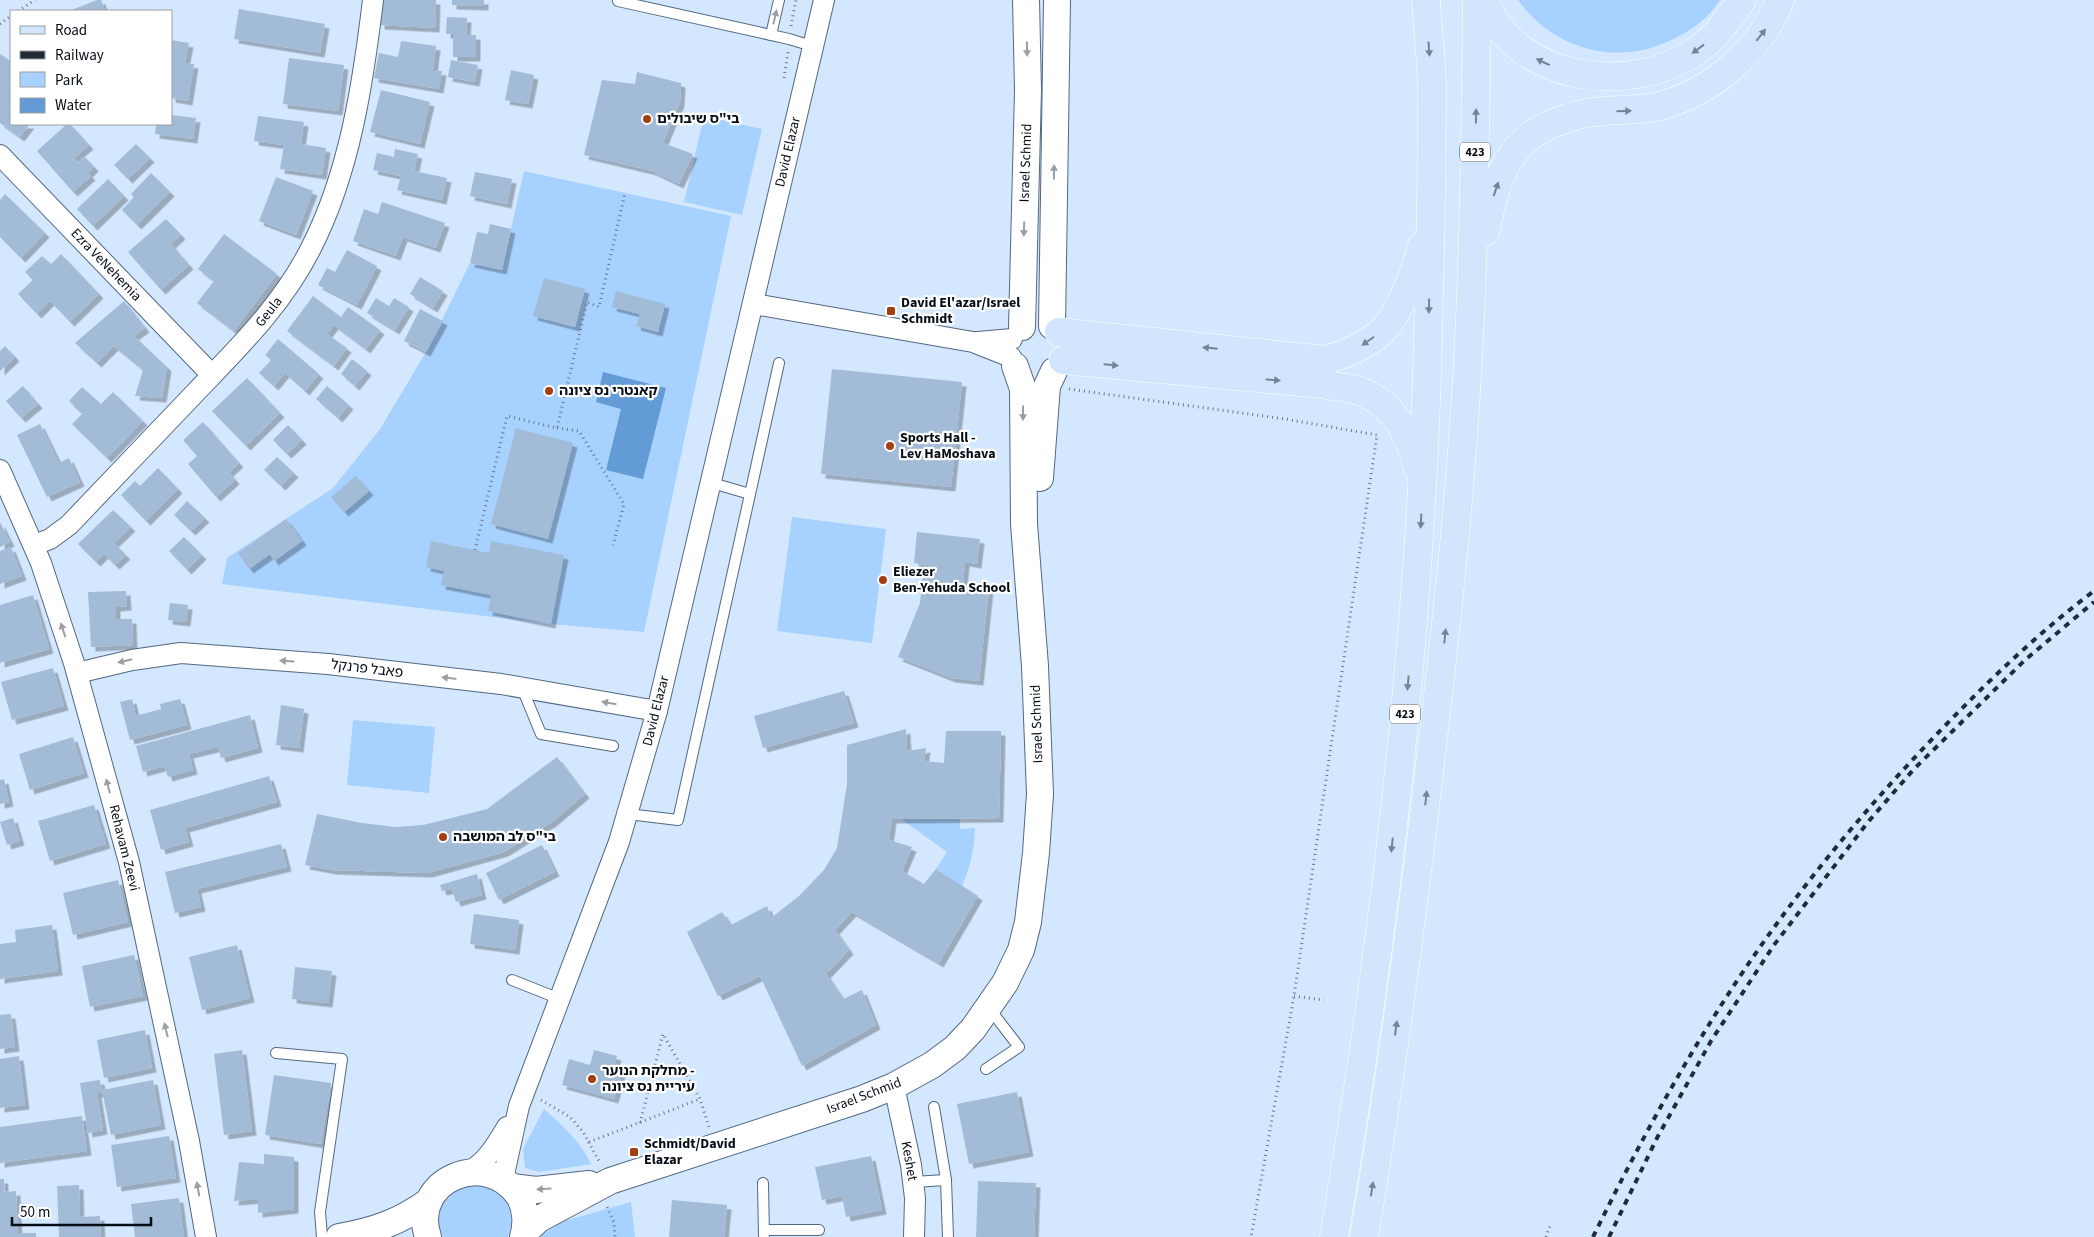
<svg xmlns="http://www.w3.org/2000/svg" width="2094" height="1237" font-family="'Source Sans 3','Noto Sans Hebrew',sans-serif">
	<defs>
		<filter id="shadow"><feDropShadow dx="4.5" dy="4.5" stdDeviation="0" flood-color="#0004"/></filter>
	</defs>
	<rect width="100%" height="100%" fill="#d3e8ff"/>
	<g fill="#a7d1ff">
		<path d="M1518,0H1720C1710,16 1694,29 1677,37C1621,68 1555,51 1518,0Z"/>
		<polygon points="704,116 762,129 742,215 684,202"/>
		<polygon points="524,171 731,216 644,632 551,624 222,584 227,558 333,488 380,429 426,352 470,263 502,270"/>
		<polygon points="792,517 886,529 872,643 777,631"/>
		<polygon points="353,720 435,727 429,793 347,785"/>
		<path d="M901,819H960V829L975,828C974,849 971,866 962,886L936,869L947,852Z"/>
		<path d="M544,1109C563,1126 580,1141 591,1164L539,1172L525,1168L523,1149Z"/>
		<path d="M471,1185C477,1186 485,1186 491,1188C511,1196 515,1219 508,1237H443C430,1213 447,1192 471,1185Z"/>
		<polygon points="631,1202 635,1237 539,1237 561,1222"/>
	</g>
	<polygon fill="#639bd6" points="603,372 666,388 643,479 606,470 621,409 596,402"/>
	<g fill="#a2bbd7" filter="url(#shadow)">
		<polygon points="97,0 101,0 105,11 69,11"/>
		<polygon points="381,0 436,0 435,28 380,25"/>
		<polygon points="452,0 484,0 484,6 452,5"/>
		<polygon points="239,9 325,24 320,53 234,39"/>
		<polygon points="447,17 467,18 466,35 476,35 476,57 453,57 453,34 446,34"/>
		<polygon points="171,40 189,43 185,63 194,64 188,101 171,98"/>
		<polygon points="401,41 436,46 433,70 442,71 439,89 374,78 379,53 398,57"/>
		<polygon points="0,54 11,61 11,83 9,86 11,87 11,124 30,124 20,137 0,123"/>
		<polygon points="289,58 344,65 338,111 283,104"/>
		<polygon points="451,60 478,65 475,82 448,77"/>
		<polygon points="511,70 534,75 528,104 505,100"/>
		<polygon points="637,72 681,83 680,102 663,143 693,154 679,184 652,171 584,155 602,80 635,84"/>
		<polygon points="381,90 430,102 420,144 370,132"/>
		<polygon points="171,115 196,118 193,139 155,134 156,124 171,124"/>
		<polygon points="258,116 304,122 301,144 326,148 322,175 280,169 284,145 254,141"/>
		<polygon points="67,124 70,124 89,145 74,158 78,163 85,157 94,167 88,173 91,176 73,192 37,151"/>
		<polygon points="136,144 150,158 128,179 114,165"/>
		<polygon points="395,149 418,154 414,171 447,178 442,200 397,190 401,176 373,170 377,153 394,157"/>
		<polygon points="475,172 512,179 507,204 470,196"/>
		<polygon points="151,173 170,192 137,225 122,210 134,197 131,194"/>
		<polygon points="276,177 313,191 296,235 259,221"/>
		<polygon points="108,179 124,196 93,226 77,209"/>
		<polygon points="5,194 45,233 21,258 0,237 0,200"/>
		<polygon points="382,202 445,223 436,248 403,237 396,256 353,241 364,209 378,214"/>
		<polygon points="166,219 181,235 171,244 189,265 161,290 128,252"/>
		<polygon points="490,224 511,229 502,270 470,263 477,232 488,234"/>
		<polygon points="224,234 277,274 234,331 197,303 214,281 198,269"/>
		<polygon points="347,250 377,266 357,305 318,285 327,268 335,272"/>
		<polygon points="61,254 99,294 70,322 50,301 37,314 18,294 33,280 25,272 42,256 51,264"/>
		<polygon points="420,277 443,291 433,308 410,294"/>
		<polygon points="544,278 585,289 575,327 533,316"/>
		<polygon points="616,291 665,304 658,332 636,326 640,314 612,307"/>
		<polygon points="313,296 341,317 348,307 380,330 366,349 334,325 327,334 347,348 334,366 287,331"/>
		<polygon points="376,298 389,306 394,298 409,307 395,330 367,313"/>
		<polygon points="124,301 145,328 134,336 167,367 162,398 135,396 143,370 114,346 97,363 75,343"/>
		<polygon points="420,309 443,321 426,352 404,341"/>
		<polygon points="278,339 319,374 305,391 285,373 274,386 259,373 271,360 265,355"/>
		<polygon points="5,346 15,357 0,371 0,351"/>
		<polygon points="352,359 367,371 355,386 341,374"/>
		<polygon points="832,369 962,382 951,487 821,474"/>
		<polygon points="247,378 280,413 246,446 212,411"/>
		<polygon points="23,386 38,404 21,418 6,401"/>
		<polygon points="327,386 349,405 338,418 316,399"/>
		<polygon points="82,387 101,404 113,392 143,421 107,458 72,424 82,414 69,401"/>
		<polygon points="203,422 239,463 229,472 235,480 216,497 188,464 197,456 183,440"/>
		<polygon points="40,424 59,463 69,458 80,482 47,497 17,435"/>
		<polygon points="288,425 302,440 287,454 273,440"/>
		<polygon points="516,428 573,443 548,539 491,524"/>
		<polygon points="277,457 294,473 281,486 264,470"/>
		<polygon points="158,468 178,489 146,521 121,495 135,481 140,486"/>
		<polygon points="356,476 369,491 344,512 331,497"/>
		<polygon points="187,501 205,518 191,531 174,515"/>
		<polygon points="113,510 131,527 114,543 126,555 115,565 104,554 96,562 78,544"/>
		<polygon points="286,519 302,541 274,561 270,554 249,569 238,553"/>
		<polygon points="0,522 10,542 0,547"/>
		<polygon points="917,532 980,539 977,564 965,562 963,585 989,588 979,681 951,678 898,657 920,603 924,565 914,563"/>
		<polygon points="184,537 202,555 187,570 169,551"/>
		<polygon points="431,541 489,553 491,541 564,555 551,624 488,611 491,595 441,585 444,571 426,567"/>
		<polygon points="11,547 22,576 0,584 0,551"/>
		<polygon points="126,591 127,606 116,607 116,619 132,619 133,645 91,647 88,592"/>
		<polygon points="33,595 49,649 0,663 0,605"/>
		<polygon points="170,603 188,605 186,622 168,620"/>
		<polygon points="53,668 64,706 12,720 1,682"/>
		<polygon points="844,691 854,723 763,748 754,716"/>
		<polygon points="132,699 136,716 161,709 160,704 180,699 187,725 130,740 120,702"/>
		<polygon points="281,705 304,709 299,748 276,745"/>
		<polygon points="250,715 258,748 221,758 218,747 189,754 193,770 168,777 164,766 143,772 136,746"/>
		<polygon points="906,729 907,751 926,748 924,761 944,763 946,731 1001,731 999,818 892,819 889,840 912,847 902,871 924,884 936,869 978,896 939,963 852,912 835,930 849,950 826,974 843,999 862,990 876,1025 802,1066 760,976 718,996 687,932 722,912 731,925 767,906 771,918 799,896 824,870 837,848 847,784 847,745"/>
		<polygon points="73,737 84,773 30,790 19,754"/>
		<polygon points="557,757 585,794 552,822 504,852 428,873 332,870 305,865 317,814 362,823 395,827 423,825 487,809"/>
		<polygon points="269,776 277,802 185,828 189,842 161,850 150,810"/>
		<polygon points="4,779 9,802 0,804 0,780"/>
		<polygon points="94,805 106,844 50,861 38,821"/>
		<polygon points="13,818 20,841 7,845 0,822"/>
		<polygon points="281,844 287,867 197,889 201,907 175,913 165,872"/>
		<polygon points="542,845 555,872 499,900 486,873"/>
		<polygon points="477,874 482,895 456,902 452,889 442,891 440,885"/>
		<polygon points="118,880 128,922 73,935 63,893"/>
		<polygon points="474,914 519,920 515,950 470,944"/>
		<polygon points="52,925 58,971 0,979 0,944 16,942 15,930"/>
		<polygon points="237,945 250,998 202,1010 189,957"/>
		<polygon points="134,955 143,996 90,1007 82,966"/>
		<polygon points="295,967 332,971 328,1003 292,999"/>
		<polygon points="11,1014 15,1047 0,1049 0,1015"/>
		<polygon points="145,1030 152,1068 104,1078 97,1040"/>
		<polygon points="242,1050 252,1131 224,1135 214,1054"/>
		<polygon points="594,1050 617,1056 613,1070 621,1073 614,1099 562,1085 569,1059 590,1065"/>
		<polygon points="19,1056 25,1105 0,1108 0,1059"/>
		<polygon points="274,1075 331,1083 321,1144 265,1135"/>
		<polygon points="100,1080 102,1093 97,1093 103,1130 88,1133 80,1083"/>
		<polygon points="153,1080 161,1125 111,1135 102,1090"/>
		<polygon points="1017,1092 1029,1152 969,1164 957,1104"/>
		<polygon points="82,1116 87,1151 0,1163 0,1127"/>
		<polygon points="169,1136 176,1178 117,1187 111,1145"/>
		<polygon points="264,1154 294,1157 294,1209 258,1213 258,1199 234,1201 239,1162 264,1164"/>
		<polygon points="871,1156 882,1210 846,1217 842,1196 822,1200 815,1167"/>
		<polygon points="0,1179 4,1179 4,1192 16,1191 18,1233 36,1233 36,1237 0,1237"/>
		<polygon points="978,1181 1036,1183 1034,1237 976,1237"/>
		<polygon points="79,1185 80,1217 100,1216 101,1237 59,1237 57,1186"/>
		<polygon points="179,1198 184,1237 135,1237 131,1204"/>
		<polygon points="672,1200 727,1205 724,1237 669,1237"/>
	</g>
	<g fill="none" stroke-linecap="round" stroke-linejoin="round">
		<defs>
			<g id="service">
				<polyline points="618,1 789,39 812,46"/>
				<polyline points="771,35 779,0"/>
				<polyline points="712,483 750,494"/>
				<polyline points="522,688 541,734 613,746"/>
				<polyline points="628,814 678,820 779,363"/>
				<polyline points="512,980 560,999"/>
				<polyline points="276,1053 342,1059 320,1212 322,1237"/>
				<polyline points="986,1069 1019,1047 989,1008"/>
				<polyline points="934,1107 946,1180 948,1237"/>
				<polyline points="913,1182 946,1180"/>
				<polyline points="763,1183 764,1235"/>
				<polyline points="764,1230 819,1230"/>
			</g>
			<g id="minor">
				<polyline points="0,155 212,375"/>
				<polyline points="754,304 973,342 1011,357"/>
				<polyline points="978,342 1012,339"/>
				<polyline points="0,470 41,563 74,663 129,862 189,1141 206,1237"/>
				<path d="M34,545L50,539L69,525C111,481 154,436 196,392C239,347 283,304 311,248C350,172 363,83 373,0"/>
				<polyline points="77,673 132,660 181,653 328,664 501,684 657,711"/>
				<polyline points="894,1086 911,1165 915,1198 914,1237"/>
				<path d="M470,1171C488,1160 496,1145 507,1127"/>
				<polyline points="503,1179 519,1106 619,842 657,711 824,0"/>
			</g>
			<g id="tertiary">
				<polyline points="1052,326 1057,0"/>
				<polyline points="1022,327 1028,90 1026,0"/>
				<polyline points="1040,478 1047,386 1054,371"/>
				<polyline points="512,1187 536,1190 589,1184"/>
				<polyline points="525,1232 539,1219 610,1181 862,1099 894,1086 932,1065 955,1048 973,1029 1005,983 1021,950 1028,922 1036,853 1040,794 1035,666 1024,524 1023,389 1015,366"/>
				<path d="M339,1237C374,1231 400,1222 429,1201"/>
				<path d="M428,1237C409,1181 485,1147 519,1196C526,1208 527,1224 523,1237"/>
			</g>
			<g id="primary">
				<path d="M1484,0C1516,83 1632,97 1699,49C1717,36 1729,18 1742,0"/>
				<path d="M1485,232C1491,204 1497,174 1515,151C1534,126 1572,114 1602,111C1623,109 1643,111 1663,105C1713,91 1762,49 1780,0"/>
				<path d="M1059,332L1325,360C1347,354 1370,345 1386,327C1399,313 1418,265 1422,246"/>
				<path d="M1063,360L1322,384C1332,386 1343,387 1353,389C1393,400 1409,433 1418,469"/>
				<path d="M1334,1237C1387,925 1424,610 1429,293C1431,225 1432,156 1432,87C1431,58 1428,29 1426,0"/>
				<path d="M1364,1237C1390,1083 1411,928 1429,773C1442,661 1455,550 1463,437C1474,292 1475,146 1477,0"/>
			</g>
		</defs>
		<use href="#service" stroke="#526881" stroke-width="12"/>
		<use href="#minor" stroke="#526881" stroke-width="22"/>
		<use href="#tertiary" stroke="#526881" stroke-width="28"/>
		<use href="#primary" stroke="#fff" stroke-width="29"/>
		<g stroke="#697787" stroke-width="3" stroke-dasharray="1 4" stroke-linecap="butt">
			<polyline points="18,11 35,0"/>
			<polyline points="0,24 11,16"/>
			<polyline points="791,26 796,0"/>
			<polyline points="784,78 788,52"/>
			<polyline points="1069,389 1285,419 1377,435 1294,996 1251,1237"/>
			<polyline points="557,428 579,431 624,504 613,545"/>
			<polyline points="475,550 507,416 557,428 587,302 599,307 625,193"/>
			<polyline points="1294,996 1324,1000"/>
			<polyline points="541,1100 570,1117 583,1132 600,1163"/>
			<polyline points="640,1123 663,1034 700,1099 709,1127"/>
			<polyline points="589,1142 700,1099"/>
			<polyline points="607,1207 614,1222 615,1237"/>
			<polyline points="1546,1237 1550,1226"/>
		</g>
		<use href="#service" stroke="#fff" stroke-width="10"/>
		<use href="#minor" stroke="#fff" stroke-width="20"/>
		<use href="#tertiary" stroke="#fff" stroke-width="26"/>
		<use href="#primary" stroke="#d1e6fd" stroke-width="28"/>
		<g stroke="#212b36" stroke-width="4" stroke-dasharray="6 6" stroke-linecap="butt">
			<path d="M1593,1237C1643,1135 1699,1033 1765,940C1817,867 1876,797 1938,733C1987,682 2038,633 2094,591"/>
			<polyline points="1609,1237 1657,1138 1711,1041 1774,945 1868,822 1914,769 2025,660 2094,602"/>
		</g>
	</g>
	<defs><path id="oneway-solid" d="M-6-.8H1V-3.2L6.5 0L1 3.2V.8H-6Z" transform="scale(1.25)"/></defs>
	<g fill="#9b9ea2">
		<use href="#oneway-solid" transform="translate(775 17) rotate(-77)"/>
		<use href="#oneway-solid" transform="translate(1027 49) rotate(89)"/>
		<use href="#oneway-solid" transform="translate(1054 172) rotate(-89)"/>
		<use href="#oneway-solid" transform="translate(1024 229) rotate(92)"/>
		<use href="#oneway-solid" transform="translate(1023 413) rotate(90)"/>
		<use href="#oneway-solid" transform="translate(63 630) rotate(-108)"/>
		<use href="#oneway-solid" transform="translate(125 661) rotate(167)"/>
		<use href="#oneway-solid" transform="translate(287 661) rotate(-176)"/>
		<use href="#oneway-solid" transform="translate(449 678) rotate(-173)"/>
		<use href="#oneway-solid" transform="translate(609 703) rotate(-170)"/>
		<use href="#oneway-solid" transform="translate(108 786) rotate(-105)"/>
		<use href="#oneway-solid" transform="translate(166 1030) rotate(-103)"/>
		<use href="#oneway-solid" transform="translate(198 1189) rotate(-100)"/>
		<use href="#oneway-solid" transform="translate(544 1189) rotate(177)"/>
	</g>
	<g fill="#758495">
		<use href="#oneway-solid" transform="translate(1761 35) rotate(-52)"/>
		<use href="#oneway-solid" transform="translate(1429 49) rotate(86)"/>
		<use href="#oneway-solid" transform="translate(1698 49) rotate(144)"/>
		<use href="#oneway-solid" transform="translate(1543 62) rotate(-155)"/>
		<use href="#oneway-solid" transform="translate(1624 111) rotate(-1)"/>
		<use href="#oneway-solid" transform="translate(1476 116) rotate(-89)"/>
		<use href="#oneway-solid" transform="translate(1496 189) rotate(-71)"/>
		<use href="#oneway-solid" transform="translate(1429 306) rotate(91)"/>
		<use href="#oneway-solid" transform="translate(1368 341) rotate(145)"/>
		<use href="#oneway-solid" transform="translate(1210 348) rotate(-174)"/>
		<use href="#oneway-solid" transform="translate(1111 365) rotate(5)"/>
		<use href="#oneway-solid" transform="translate(1273 380) rotate(5)"/>
		<use href="#oneway-solid" transform="translate(1421 521) rotate(93)"/>
		<use href="#oneway-solid" transform="translate(1445 636) rotate(-84)"/>
		<use href="#oneway-solid" transform="translate(1408 683) rotate(95)"/>
		<use href="#oneway-solid" transform="translate(1426 798) rotate(-84)"/>
		<use href="#oneway-solid" transform="translate(1392 845) rotate(96)"/>
		<use href="#oneway-solid" transform="translate(1396 1028) rotate(-82)"/>
		<use href="#oneway-solid" transform="translate(1372 1189) rotate(-81)"/>
	</g>
	<g fill="#a43f11" stroke="#fff" stroke-width="2">
		<circle cx="647" cy="119" r="5"/>
		<rect x="886" y="306" width="10" height="10" rx="2.5"/>
		<circle cx="549" cy="391" r="5"/>
		<circle cx="890" cy="446" r="5"/>
		<circle cx="883" cy="580" r="5"/>
		<circle cx="443" cy="837" r="5"/>
		<circle cx="592" cy="1079" r="5"/>
		<rect x="629" y="1147" width="10" height="10" rx="2.5"/>
	</g>
	<g text-anchor="middle" dominant-baseline="central" stroke-width="4.5" stroke-linejoin="round" paint-order="stroke">
		<g fill="#fff" stroke="#50565c" stroke-width="1">
			<rect x="1460" y="142.5" width="30" height="19" rx="4"/>
			<rect x="1390" y="704.5" width="30" height="19" rx="4"/>
		</g>
		<g font-size="12" font-weight="bold" fill="#050d16">
			<text x="1475" y="152">423</text>
			<text x="1405" y="714">423</text>
		</g>
		<g font-size="14" font-weight="bold" fill="#050d16" stroke="#fff" text-anchor="start">
			<text x="657" y="119">בי"ס שיבולים</text>
			<text x="901" y="303">David El'azar/Israel<tspan x="901" dy="16">Schmidt</tspan></text>
			<text x="559" y="391">קאנטרי נס ציונה</text>
			<text x="900" y="438">Sports Hall -<tspan x="900" dy="16">Lev HaMoshava</tspan></text>
			<text x="893" y="572">Eliezer<tspan x="893" dy="16">Ben-Yehuda School</tspan></text>
			<text x="453" y="837">בי"ס לב המושבה</text>
			<text x="602" y="1071">מחלקת הנוער -<tspan x="602" dy="16">עיריית נס ציונה</tspan></text>
			<text x="644" y="1144">Schmidt/David<tspan x="644" dy="16">Elazar</tspan></text>
		</g>
		<g font-size="14" fill="#050d16" stroke="#fff">
			<text transform="translate(788 152) rotate(-77)">David Elazar</text>
			<text transform="translate(1026 163) rotate(-88)">Israel Schmid</text>
			<text transform="translate(106 265) rotate(46)">Ezra VeNehemia</text>
			<text transform="translate(269 312) rotate(-52)">Geula</text>
			<text transform="translate(367 669) rotate(7)">פאבל פרנקל</text>
			<text transform="translate(656 711) rotate(-76)">David Elazar</text>
			<text transform="translate(1037 724) rotate(-92)">Israel Schmid</text>
			<text transform="translate(124 848) rotate(76)">Rehavam Zeevi</text>
			<text transform="translate(864 1096) rotate(-21)">Israel Schmid</text>
			<text transform="translate(909 1161) rotate(80)">Keshet</text>
		</g>
	</g>
	<rect x="10" y="10" width="162" height="115" fill="#ffffff" stroke="#9b9ea2"/>
	<rect x="20" y="26" width="25" height="8" fill="#d1e6fd" stroke="#9b9ea2"/>
	<text x="55" y="35" font-size="15" fill="#050d16">Road</text>
	<rect x="20" y="51" width="25" height="8" fill="#212b36" stroke="#9b9ea2"/>
	<text x="55" y="60" font-size="15" fill="#050d16">Railway</text>
	<rect x="20" y="72" width="25" height="15" fill="#a7d1ff" stroke="#9b9ea2"/>
	<text x="55" y="85" font-size="15" fill="#050d16">Park</text>
	<rect x="20" y="98" width="25" height="15" fill="#639bd6" stroke="#9b9ea2"/>
	<text x="55" y="110" font-size="15" fill="#050d16">Water</text>
	<path d="M12 1217v8h139v-8" fill="none" stroke="#050d16" stroke-width="2.5"/>
	<text x="20" y="1217" font-size="15" fill="#050d16" stroke="#ffffff" stroke-width="4" paint-order="stroke">50 m</text>
</svg>
